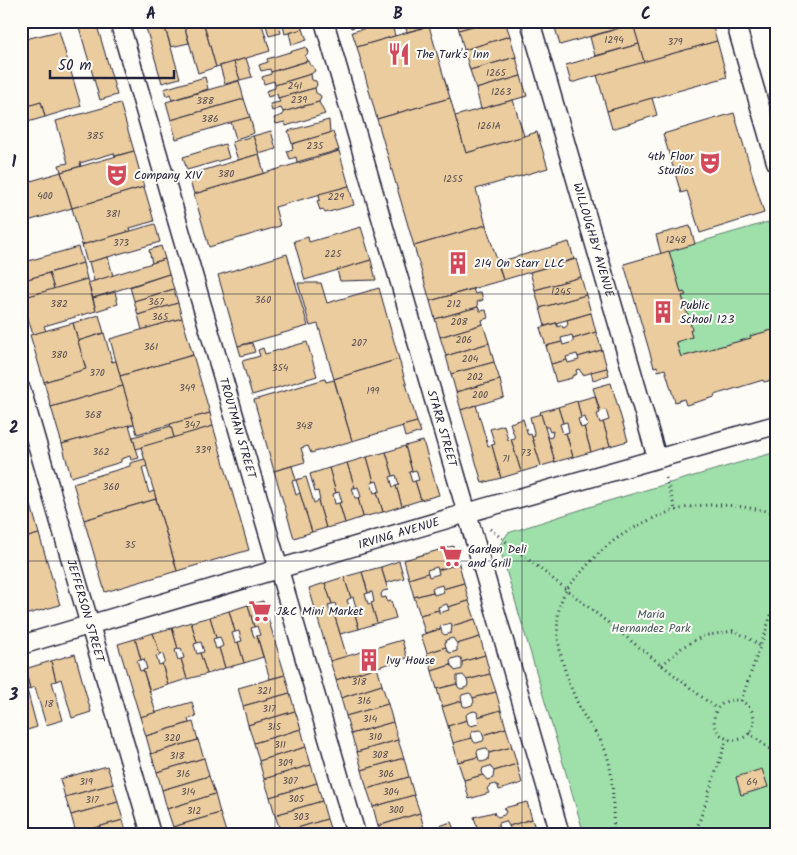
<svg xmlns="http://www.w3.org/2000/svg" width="797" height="855" font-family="Kalam,sans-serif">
	<rect width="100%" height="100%" fill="#fdfcf7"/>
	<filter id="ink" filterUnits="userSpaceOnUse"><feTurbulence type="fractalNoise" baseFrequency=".02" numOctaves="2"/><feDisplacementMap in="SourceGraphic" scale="10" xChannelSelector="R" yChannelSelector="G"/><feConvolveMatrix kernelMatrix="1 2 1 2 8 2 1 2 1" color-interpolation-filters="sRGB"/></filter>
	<g filter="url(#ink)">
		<g fill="#9fe0aa" stroke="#608172">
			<polygon points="768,222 776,248 776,329 751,336 751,338 681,357 676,342 692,337 690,330 692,329 682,296 685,295 684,292 681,293 669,251"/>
			<polygon points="776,452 776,834 584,834 499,546 508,533 608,501"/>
		</g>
		<g fill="#ebcc9e" stroke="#22223b">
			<polygon points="144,21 163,21 180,78 162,83"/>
			<polygon points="163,21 183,21 189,43 171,47"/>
			<polygon points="183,21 203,21 216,67 198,73"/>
			<polygon points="203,21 261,21 270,51 216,67"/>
			<polygon points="265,21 278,21 281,33 269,36"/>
			<polygon points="282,21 301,21 303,29 285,34"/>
			<polygon points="349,21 373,21 351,28"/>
			<polygon points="391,21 395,36 357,47 352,32"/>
			<polygon points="404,21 428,21 429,26 407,32"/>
			<polygon points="456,21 490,21 459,30"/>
			<polygon points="490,21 505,21 510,36 464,50 459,30"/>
			<polygon points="553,21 632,21 633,24 560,45"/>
			<polygon points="632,21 711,21 717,41 644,62"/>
			<polygon points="96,22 117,95 100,100 79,27"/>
			<polygon points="633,24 639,44 595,56 590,37"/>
			<polygon points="429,26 450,98 377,119 357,47"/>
			<polygon points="303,29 307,40 292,45 289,33"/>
			<polygon points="59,31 81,106 45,117 41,102 23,108 21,104 21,40"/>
			<polygon points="510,36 516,57 470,70 464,50"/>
			<polygon points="717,41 727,77 607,111 597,75"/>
			<polygon points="639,44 644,62 571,83 566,65"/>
			<polygon points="306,47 308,53 305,56 307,61 271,72 270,69 261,71 259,65 268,62 267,59"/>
			<polygon points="516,57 521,76 476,89 470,70"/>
			<polygon points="246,58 252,77 240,80 234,62"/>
			<polygon points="308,61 310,65 313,66 315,71 311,74 275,85 274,81 264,84 262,77 271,74 271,72"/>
			<polygon points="234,62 240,80 225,84 220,66"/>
			<polygon points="311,74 312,80 316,81 317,85 315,88 278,98 277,94 268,97 266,91 275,88 275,85"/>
			<polygon points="521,76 527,96 481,109 476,89"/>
			<polygon points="205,77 208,89 172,100 170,94 166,96 164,89"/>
			<polygon points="239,81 244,99 171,120 166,102"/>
			<polygon points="315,88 316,93 320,95 321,97 319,102 283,112 281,108 272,111 270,104 280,102 278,98"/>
			<polygon points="450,98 466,153 537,132 548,168 476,189 486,225 414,246 377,119"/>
			<polygon points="652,98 657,115 612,129 607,111"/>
			<polygon points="244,99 250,117 176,139 171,120"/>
			<polygon points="513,100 524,136 466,153 455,116"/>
			<polygon points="41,102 45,117 21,124 21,108"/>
			<polygon points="319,102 325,114 286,126 285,122 276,124 274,118 283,115 283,112"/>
			<polygon points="120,103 134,151 115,156 114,153 80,163 81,166 61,172 59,165 68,163 56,121"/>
			<polygon points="734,113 764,213 700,233 687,191 681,193 663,134"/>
			<polygon points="250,117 254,133 236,139 231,122"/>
			<polygon points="329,120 330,133 292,144 288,131"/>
			<polygon points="271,131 276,149 259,154 253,136"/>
			<polygon points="333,132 339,150 297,162 296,157 290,159 287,151 293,149 292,144"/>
			<polygon points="253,136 259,154 238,160 232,142"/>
			<polygon points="225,144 229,158 187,170 183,157"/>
			<polygon points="134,151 144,187 72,208 61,172"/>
			<polygon points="339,151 349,186 275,207 280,226 209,247 194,194"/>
			<polygon points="259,154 264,173 194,194 188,175"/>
			<polygon points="61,172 72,208 21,223 21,184"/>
			<polygon points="349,186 354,205 325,213 323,209 320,210 317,201 320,200 319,194"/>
			<polygon points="144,187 154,221 130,228 131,231 82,245 72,208"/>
			<polygon points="155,224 160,242 87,263 82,245"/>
			<polygon points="486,225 503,280 430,301 414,246"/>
			<polygon points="690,226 695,244 661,254 656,235"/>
			<polygon points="361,227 371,260 305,280 294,241 308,237 309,242"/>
			<polygon points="569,242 574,259 503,280 498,262"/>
			<polygon points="161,246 165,259 152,263 149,250"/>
			<polygon points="78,247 83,263 21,281 21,263"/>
			<polygon points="669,251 681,293 684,292 686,295 682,296 692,329 690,330 692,337 676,342 681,357 751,338 750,336 776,329 776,379 764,382 763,380 714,395 715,397 686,405 684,399 675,402 665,369 658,371 657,366 654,367 624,264"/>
			<polygon points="287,254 308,326 238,346 218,275"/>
			<polygon points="108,257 113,276 94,281 89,262"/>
			<polygon points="165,259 169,274 93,298 88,283"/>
			<polygon points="576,259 581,277 535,290 530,272"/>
			<polygon points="371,260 376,280 340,281 337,270"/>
			<polygon points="83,263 87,279 54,289 49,273"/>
			<polygon points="49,273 54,289 22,298 21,281"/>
			<polygon points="169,274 174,289 134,301 130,287"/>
			<polygon points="581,277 586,295 540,308 535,290"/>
			<polygon points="87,279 96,311 44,326 46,331 33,335 22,298"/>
			<polygon points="298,283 321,283 327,303 379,288 399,359 334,379 318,324 310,326"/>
			<polygon points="174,289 178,303 138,315 134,301"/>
			<polygon points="473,289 475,294 481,292 483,300 477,302 478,307 435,319 430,301"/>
			<polygon points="115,292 118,304 96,311 93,298"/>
			<polygon points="586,295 591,313 545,326 540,308"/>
			<polygon points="178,303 182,318 142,330 138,315"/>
			<polygon points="478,307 480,311 486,310 488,318 482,320 483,324 440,337 435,319"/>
			<polygon points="591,313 596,332 573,339 572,335 561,338 562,342 546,346 540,328 556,323 558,327 562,325 563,328 566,327 568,324 567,320"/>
			<polygon points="99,315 104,333 78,341 73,323"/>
			<polygon points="182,318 193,355 120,376 110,339"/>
			<polygon points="73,323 86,369 44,382 30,335"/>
			<polygon points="483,324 489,343 446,356 440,337"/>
			<polygon points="596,332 602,350 578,357 577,354 566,357 567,360 551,364 546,346 562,342 563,345 573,342 573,339"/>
			<polygon points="104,333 112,362 116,361 123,386 51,407 44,382 86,369 78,341"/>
			<polygon points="307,342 317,376 252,395 242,361 260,356 258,350 263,348 265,354"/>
			<polygon points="252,343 255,352 241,356 238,346"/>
			<polygon points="489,343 494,362 451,374 446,356"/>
			<polygon points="602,350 607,368 583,375 579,369 576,370 577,374 572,376 572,378 556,382 551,364 567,360 568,363 579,360 578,357"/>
			<polygon points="193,355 210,413 137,434 120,376"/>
			<polygon points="399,359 417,422 352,441 334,379"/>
			<polygon points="494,362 500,380 456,392 451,374"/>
			<polygon points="607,368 609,375 593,380 591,372"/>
			<polygon points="325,379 326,382 334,380 352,441 311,453 308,446 301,448 305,462 274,471 254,400"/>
			<polygon points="500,380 504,397 461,410 456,392"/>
			<polygon points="611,383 628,441 610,446 603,422 609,420 606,410 600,411 593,388"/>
			<polygon points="123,386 134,424 62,444 51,407"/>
			<polygon points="595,396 600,413 597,414 600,423 603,422 610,446 591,452 584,427 588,426 585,417 581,418 577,401"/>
			<polygon points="577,401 581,418 578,419 581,428 584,427 591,452 573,457 566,433 569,432 567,422 563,423 558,407"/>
			<polygon points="476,405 488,446 492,445 501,478 482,483 461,410"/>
			<polygon points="558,407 563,423 560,424 563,434 566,433 573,457 555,462 548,438 552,437 553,431 550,432 548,427 545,427 540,412"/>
			<polygon points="210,413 213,426 174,438 170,424"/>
			<polygon points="541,414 555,462 541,466 532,437 535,436 530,417"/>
			<polygon points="523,419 528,435 531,434 541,466 521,472 511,439 515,438 510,423"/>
			<polygon points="417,422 421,432 405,437 402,426"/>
			<polygon points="129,425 139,458 131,460 130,456 121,459 121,462 71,477 62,444"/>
			<polygon points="504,425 508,440 511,439 521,472 501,478 492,445 495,444 490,429"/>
			<polygon points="171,426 174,438 136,449 133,437"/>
			<polygon points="213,426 249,550 177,571 141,447"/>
			<polygon points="423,441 439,495 421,500 415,481 419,480 416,470 412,471 405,446"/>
			<polygon points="405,446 412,471 409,472 412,482 415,481 421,500 402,506 396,486 399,485 396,475 393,476 386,452"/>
			<polygon points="386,452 393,476 390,477 393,487 396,486 402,506 383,512 377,492 380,491 377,481 374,482 367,457"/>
			<polygon points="367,457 374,482 371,483 374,493 377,492 383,512 363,517 358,498 361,497 358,487 355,488 347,463"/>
			<polygon points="145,459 147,466 142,468 149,493 154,491 156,499 84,520 73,483 130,466 130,463"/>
			<polygon points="347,463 355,488 352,488 355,498 358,498 363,517 345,523 339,503 342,502 339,492 336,493 329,468"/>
			<polygon points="292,466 296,480 292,481 296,495 300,493 312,532 294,538 274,471"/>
			<polygon points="329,468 336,493 333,494 335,504 339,503 345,523 326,528 318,501 320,501 318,491 315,492 310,474"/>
			<polygon points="21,472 28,497 21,499"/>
			<polygon points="306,477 314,503 318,501 326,528 312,532 296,480"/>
			<polygon points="156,499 177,571 105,592 84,520"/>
			<polygon points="31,505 39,534 21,539 21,508"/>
			<polygon points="39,534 60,605 21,616 21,539"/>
			<polygon points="453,546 459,564 438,570 437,567 427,570 428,573 409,579 404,560"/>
			<polygon points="399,561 404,578 386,583 381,567"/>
			<polygon points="459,564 464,583 443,589 442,585 432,588 433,592 414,597 409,579 428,573 429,577 439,574 438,570"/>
			<polygon points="381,567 388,590 383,591 381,594 382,598 386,597 387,602 391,601 396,618 377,623 371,603 374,602 372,592 368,593 362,572"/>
			<polygon points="362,572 368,593 365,594 368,604 371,603 377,623 359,629 353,608 356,607 353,597 351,598 344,577"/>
			<polygon points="344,577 351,598 347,600 350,609 353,608 359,629 340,634 334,614 338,613 335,603 332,604 325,583"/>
			<polygon points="325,583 332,604 328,605 331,615 334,614 347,657 330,661 309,588"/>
			<polygon points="464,583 469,601 448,607 447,604 438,607 439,610 420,615 414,597 433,592 434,595 444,592 443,589"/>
			<polygon points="263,601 285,675 270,679 257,636 260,635 257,626 254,627 248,605"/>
			<polygon points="469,601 475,619 452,626 451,623 440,626 441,629 425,633 420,615 439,610 439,613 449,610 448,607"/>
			<polygon points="248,605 254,627 251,628 254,637 257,636 263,657 244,663 238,642 242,641 239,631 235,632 229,611"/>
			<polygon points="229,611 235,632 232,633 235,643 238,642 244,663 225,668 219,648 223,646 220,637 216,638 210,617"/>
			<polygon points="210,617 216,638 213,639 216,649 219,648 225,668 207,674 200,653 204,652 201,642 197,643 191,622"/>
			<polygon points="475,619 480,637 457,644 453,638 446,640 445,644 446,647 427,653 421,635 441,629 442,633 445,635 451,633 452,626"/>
			<polygon points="191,622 197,643 194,644 197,654 200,653 207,674 187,679 181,659 184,658 181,648 178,649 172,628"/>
			<polygon points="172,628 178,649 175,650 178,660 181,659 187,679 168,685 162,664 165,662 163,654 160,655 153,633"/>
			<polygon points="153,633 160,655 156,656 159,665 162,664 168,685 150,691 143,670 147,669 144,659 141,660 135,639"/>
			<polygon points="480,637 485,655 462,662 461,658 458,657 452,659 450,661 451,665 432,671 427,653 446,647 447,651 450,653 457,651 457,644"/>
			<polygon points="135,639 141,660 137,661 140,671 143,670 156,713 140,717 118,644"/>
			<polygon points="402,640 407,658 336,680 330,661"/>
			<polygon points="75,654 91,712 72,718 61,679 56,681 51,661"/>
			<polygon points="485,655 490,674 467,680 463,675 457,676 457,684 437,689 432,671 451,665 455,671 462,669 462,662"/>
			<polygon points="51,661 56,681 52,682 63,720 46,725 35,687 30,689 25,669"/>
			<polygon points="377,667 382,685 341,698 336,680"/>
			<polygon points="25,669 30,689 27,690 37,727 21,732 21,670"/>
			<polygon points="490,674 496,692 473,698 471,694 469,693 462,695 461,697 462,701 442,707 437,689 457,684 458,687 461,689 467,687 468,684 467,680"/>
			<polygon points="285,675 290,693 243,706 238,688"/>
			<polygon points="382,685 388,704 346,716 341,698"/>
			<polygon points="496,692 501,710 478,717 477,712 474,711 468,713 466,715 467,720 448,726 442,707 462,701 463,706 466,707 472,705 474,702 473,698"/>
			<polygon points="290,693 295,711 248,725 243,706"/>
			<polygon points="192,702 196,717 188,719 189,723 146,736 140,717"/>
			<polygon points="388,704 393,722 351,734 346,716"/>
			<polygon points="501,710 506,728 483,735 482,731 480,730 473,731 471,734 472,738 453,743 448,726 467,720 468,724 471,726 478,724 479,721 478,717"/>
			<polygon points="295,711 301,729 254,743 248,725"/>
			<polygon points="193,722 198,740 151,754 146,736"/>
			<polygon points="393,722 398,740 357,752 351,734"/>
			<polygon points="506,728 512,747 489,753 487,749 485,748 478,750 477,752 478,757 458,762 453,743 472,738 474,742 476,743 483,741 484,739 483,735"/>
			<polygon points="301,729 306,747 259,761 254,743"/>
			<polygon points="198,740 204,758 157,772 151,754"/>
			<polygon points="398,740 404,758 362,770 357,752"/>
			<polygon points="306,747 311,765 264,779 259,761"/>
			<polygon points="512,747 517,764 494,771 490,766 483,768 482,771 483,775 464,780 458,762 478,757 479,760 482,762 488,760 489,753"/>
			<polygon points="23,750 28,769 21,771 21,751"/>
			<polygon points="204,758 209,776 162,790 157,772"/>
			<polygon points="404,758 409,777 367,789 362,770"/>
			<polygon points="517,764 522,783 499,790 498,786 495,784 489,786 487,789 489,793 469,799 464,780 483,775 487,780 493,778 494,771"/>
			<polygon points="311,765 317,783 270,797 264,779"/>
			<polygon points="107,766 113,784 65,797 60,779"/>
			<polygon points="762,769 768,787 741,795 736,777"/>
			<polygon points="209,776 215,794 167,809 162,790"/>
			<polygon points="409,777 414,795 373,807 367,789"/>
			<polygon points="317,783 322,801 275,815 270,797"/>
			<polygon points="113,784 118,802 71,815 65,797"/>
			<polygon points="215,794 220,813 173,827 167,809"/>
			<polygon points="414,795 420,813 378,826 373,807"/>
			<polygon points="322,801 327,819 281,833 275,815"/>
			<polygon points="118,802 123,820 76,833 71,815"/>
			<polygon points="527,802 532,819 509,826 506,821 499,823 498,825 499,829 479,834 474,817 494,812 495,815 498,817 504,815 506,812 504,808"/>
			<polygon points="220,813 226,832 218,834 175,834 173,827"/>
			<polygon points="420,813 425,832 418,834 380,834 378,826"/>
			<polygon points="327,819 332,834 281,834 281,833"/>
			<polygon points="532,819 537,834 506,834 511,830 509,826"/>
			<polygon points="123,820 127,834 76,833"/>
			<polygon points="451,822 456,834 429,834 428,830"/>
		</g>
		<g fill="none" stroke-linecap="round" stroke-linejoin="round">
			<defs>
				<g id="minor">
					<path id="s1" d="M119,21L356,834"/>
					<path id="s2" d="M324,21L560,834"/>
					<path id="s3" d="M530,21L657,458"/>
					<polyline points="735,21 776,162"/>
					<path id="s4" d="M21,389L151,834"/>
					<path id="s5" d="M21,645L484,508L776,425"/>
				</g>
			</defs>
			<use href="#minor" stroke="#22223b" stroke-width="21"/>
			<g stroke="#22223b" stroke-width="3" stroke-dasharray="1 4" stroke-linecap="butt">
				<polyline points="666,478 675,509"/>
				<polyline points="490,529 717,709"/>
				<polyline points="662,665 684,646 703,636 733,631 747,637 760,646"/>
				<circle cx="734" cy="720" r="20"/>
				<polyline points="741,701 776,601"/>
				<polyline points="749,733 776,754"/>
				<path d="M614,834C612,808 615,780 607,755C601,736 586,723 579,706C564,674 546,622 567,589C571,582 579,575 584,569C596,555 611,541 627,532C681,500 716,500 776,513"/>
				<polyline points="695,834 727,739"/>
			</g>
			<use href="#minor" stroke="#fdfcf7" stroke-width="18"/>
		</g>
	</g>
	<path fill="none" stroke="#22223b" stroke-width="1" stroke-opacity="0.55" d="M275,21V834M522,21V834M21,294H776M21,561H776"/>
	<defs>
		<symbol id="restaurant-bare" viewBox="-9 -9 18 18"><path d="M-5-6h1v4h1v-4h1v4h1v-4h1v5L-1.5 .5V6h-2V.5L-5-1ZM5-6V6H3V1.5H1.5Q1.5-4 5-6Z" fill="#d1495b" stroke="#fdfcf7" stroke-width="2.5" paint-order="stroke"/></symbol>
		<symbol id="theatre-bare" viewBox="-9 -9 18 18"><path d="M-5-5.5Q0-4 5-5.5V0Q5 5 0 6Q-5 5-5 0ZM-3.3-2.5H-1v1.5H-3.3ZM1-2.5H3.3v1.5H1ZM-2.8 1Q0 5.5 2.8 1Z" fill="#d1495b" stroke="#fdfcf7" stroke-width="2.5" paint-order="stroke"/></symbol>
		<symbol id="building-bare" viewBox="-9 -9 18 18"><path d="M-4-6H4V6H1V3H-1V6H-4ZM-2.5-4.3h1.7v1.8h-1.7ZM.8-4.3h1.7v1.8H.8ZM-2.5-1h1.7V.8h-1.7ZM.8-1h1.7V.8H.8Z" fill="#d1495b" stroke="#fdfcf7" stroke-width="2.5" paint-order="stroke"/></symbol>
		<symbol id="supermarket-bare" viewBox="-9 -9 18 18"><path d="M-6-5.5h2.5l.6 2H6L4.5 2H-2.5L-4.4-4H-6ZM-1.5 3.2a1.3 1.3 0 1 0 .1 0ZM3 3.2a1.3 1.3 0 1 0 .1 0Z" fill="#d1495b" stroke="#fdfcf7" stroke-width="2.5" paint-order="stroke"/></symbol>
	</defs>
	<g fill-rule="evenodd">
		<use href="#restaurant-bare" x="383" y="38" width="32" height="32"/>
		<use href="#theatre-bare" x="694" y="147" width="32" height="32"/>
		<use href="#theatre-bare" x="101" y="159" width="32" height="32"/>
		<use href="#building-bare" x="442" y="247" width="32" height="32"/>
		<use href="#building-bare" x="647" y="296" width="32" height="32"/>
		<use href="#supermarket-bare" x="435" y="540" width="32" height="32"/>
		<use href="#supermarket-bare" x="244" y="595" width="32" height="32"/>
		<use href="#building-bare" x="353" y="644" width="32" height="32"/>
	</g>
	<g text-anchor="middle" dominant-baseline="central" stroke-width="4" stroke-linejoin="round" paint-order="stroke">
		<g font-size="10" fill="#544c54">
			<text x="614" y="40">1294</text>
			<text x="675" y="42">379</text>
			<text x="496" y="73">1265</text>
			<text x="295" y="86">241</text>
			<text x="501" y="92">1263</text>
			<text x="299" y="100">239</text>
			<text x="205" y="101">388</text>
			<text x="210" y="119">386</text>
			<text x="489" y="126">1261A</text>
			<text x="95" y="136">385</text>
			<text x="315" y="146">235</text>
			<text x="226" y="174">380</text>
			<text x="453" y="179">1255</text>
			<text x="45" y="196">400</text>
			<text x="336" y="197">229</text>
			<text x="113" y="214">381</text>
			<text x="676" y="240">1248</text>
			<text x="121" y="243">373</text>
			<text x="333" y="254">225</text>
			<text x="561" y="292">1245</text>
			<text x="263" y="300">360</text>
			<text x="156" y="302">367</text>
			<text x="59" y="304">382</text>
			<text x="454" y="304">212</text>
			<text x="160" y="317">365</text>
			<text x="459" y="322">208</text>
			<text x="464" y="340">206</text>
			<text x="359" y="343">207</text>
			<text x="151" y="347">361</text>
			<text x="59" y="355">380</text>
			<text x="470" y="359">204</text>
			<text x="280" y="368">354</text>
			<text x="97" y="373">370</text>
			<text x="475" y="377">202</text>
			<text x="187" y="388">349</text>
			<text x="373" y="391">199</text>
			<text x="480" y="395">200</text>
			<text x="93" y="415">368</text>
			<text x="192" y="425">347</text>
			<text x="304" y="426">348</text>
			<text x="203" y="450">339</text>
			<text x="101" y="452">362</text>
			<text x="526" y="453">73</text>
			<text x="506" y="459">71</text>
			<text x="111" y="487">360</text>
			<text x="130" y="545">35</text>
			<text x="359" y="682">318</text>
			<text x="264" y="691">321</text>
			<text x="364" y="701">316</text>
			<text x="49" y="704">18</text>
			<text x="269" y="709">317</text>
			<text x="370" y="719">314</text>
			<text x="274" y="727">315</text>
			<text x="375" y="737">310</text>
			<text x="172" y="738">320</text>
			<text x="280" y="745">311</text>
			<text x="380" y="755">308</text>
			<text x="177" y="756">318</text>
			<text x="285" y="763">309</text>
			<text x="183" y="774">316</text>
			<text x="386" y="774">306</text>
			<text x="290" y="781">307</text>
			<text x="86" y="782">319</text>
			<text x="752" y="782">64</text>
			<text x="188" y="792">314</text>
			<text x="391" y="792">304</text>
			<text x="296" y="799">305</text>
			<text x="92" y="800">317</text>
			<text x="396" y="810">300</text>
			<text x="194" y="811">312</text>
			<text x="301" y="817">303</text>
		</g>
		<g font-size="12" fill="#22223b" stroke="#fdfcf7" text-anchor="start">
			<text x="416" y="54">The Turk's Inn</text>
			<text x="694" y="156" text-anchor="end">4th Floor<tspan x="694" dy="14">Studios</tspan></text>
			<text x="134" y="175">Company XIV</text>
			<text x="474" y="263">214 On Starr LLC</text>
			<text x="680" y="305">Public<tspan x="680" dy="14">School 123</tspan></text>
			<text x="468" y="549">Garden Deli<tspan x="468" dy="14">and Grill</tspan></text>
			<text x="276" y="611">J&amp;C Mini Market</text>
			<text x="386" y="660">Ivy House</text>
		</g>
		<g font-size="12" fill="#22223b" stroke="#fdfcf7">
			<text stroke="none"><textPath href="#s3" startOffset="228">WILLOUGHBY AVENUE</textPath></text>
			<text stroke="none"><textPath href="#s1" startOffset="424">TROUTMAN STREET</textPath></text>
			<text stroke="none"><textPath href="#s2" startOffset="424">STARR STREET</textPath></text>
			<text stroke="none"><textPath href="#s5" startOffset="394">IRVING AVENUE</textPath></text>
			<text stroke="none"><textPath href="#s4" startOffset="231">JEFFERSON STREET</textPath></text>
		</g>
		<g font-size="12" fill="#485b5c" stroke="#fdfcf7">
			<text x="651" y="614">Maria<tspan x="651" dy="14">Hernandez Park</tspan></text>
		</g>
	</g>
	<rect width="797" height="855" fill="none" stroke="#fdfcf7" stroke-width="55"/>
	<path d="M50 70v8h124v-8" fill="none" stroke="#22223b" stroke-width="2.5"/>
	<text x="58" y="70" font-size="15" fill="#22223b" stroke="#fdfcf7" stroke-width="4" paint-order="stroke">50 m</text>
	<rect x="28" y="28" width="742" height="800" fill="none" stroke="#22223b" stroke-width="2"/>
	<g font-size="16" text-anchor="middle" font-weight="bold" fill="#22223b">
		<text x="151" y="19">A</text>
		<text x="398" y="19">B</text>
		<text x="646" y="19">C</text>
		<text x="14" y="167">1</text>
		<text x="14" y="433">2</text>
		<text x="14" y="700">3</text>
	</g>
</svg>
